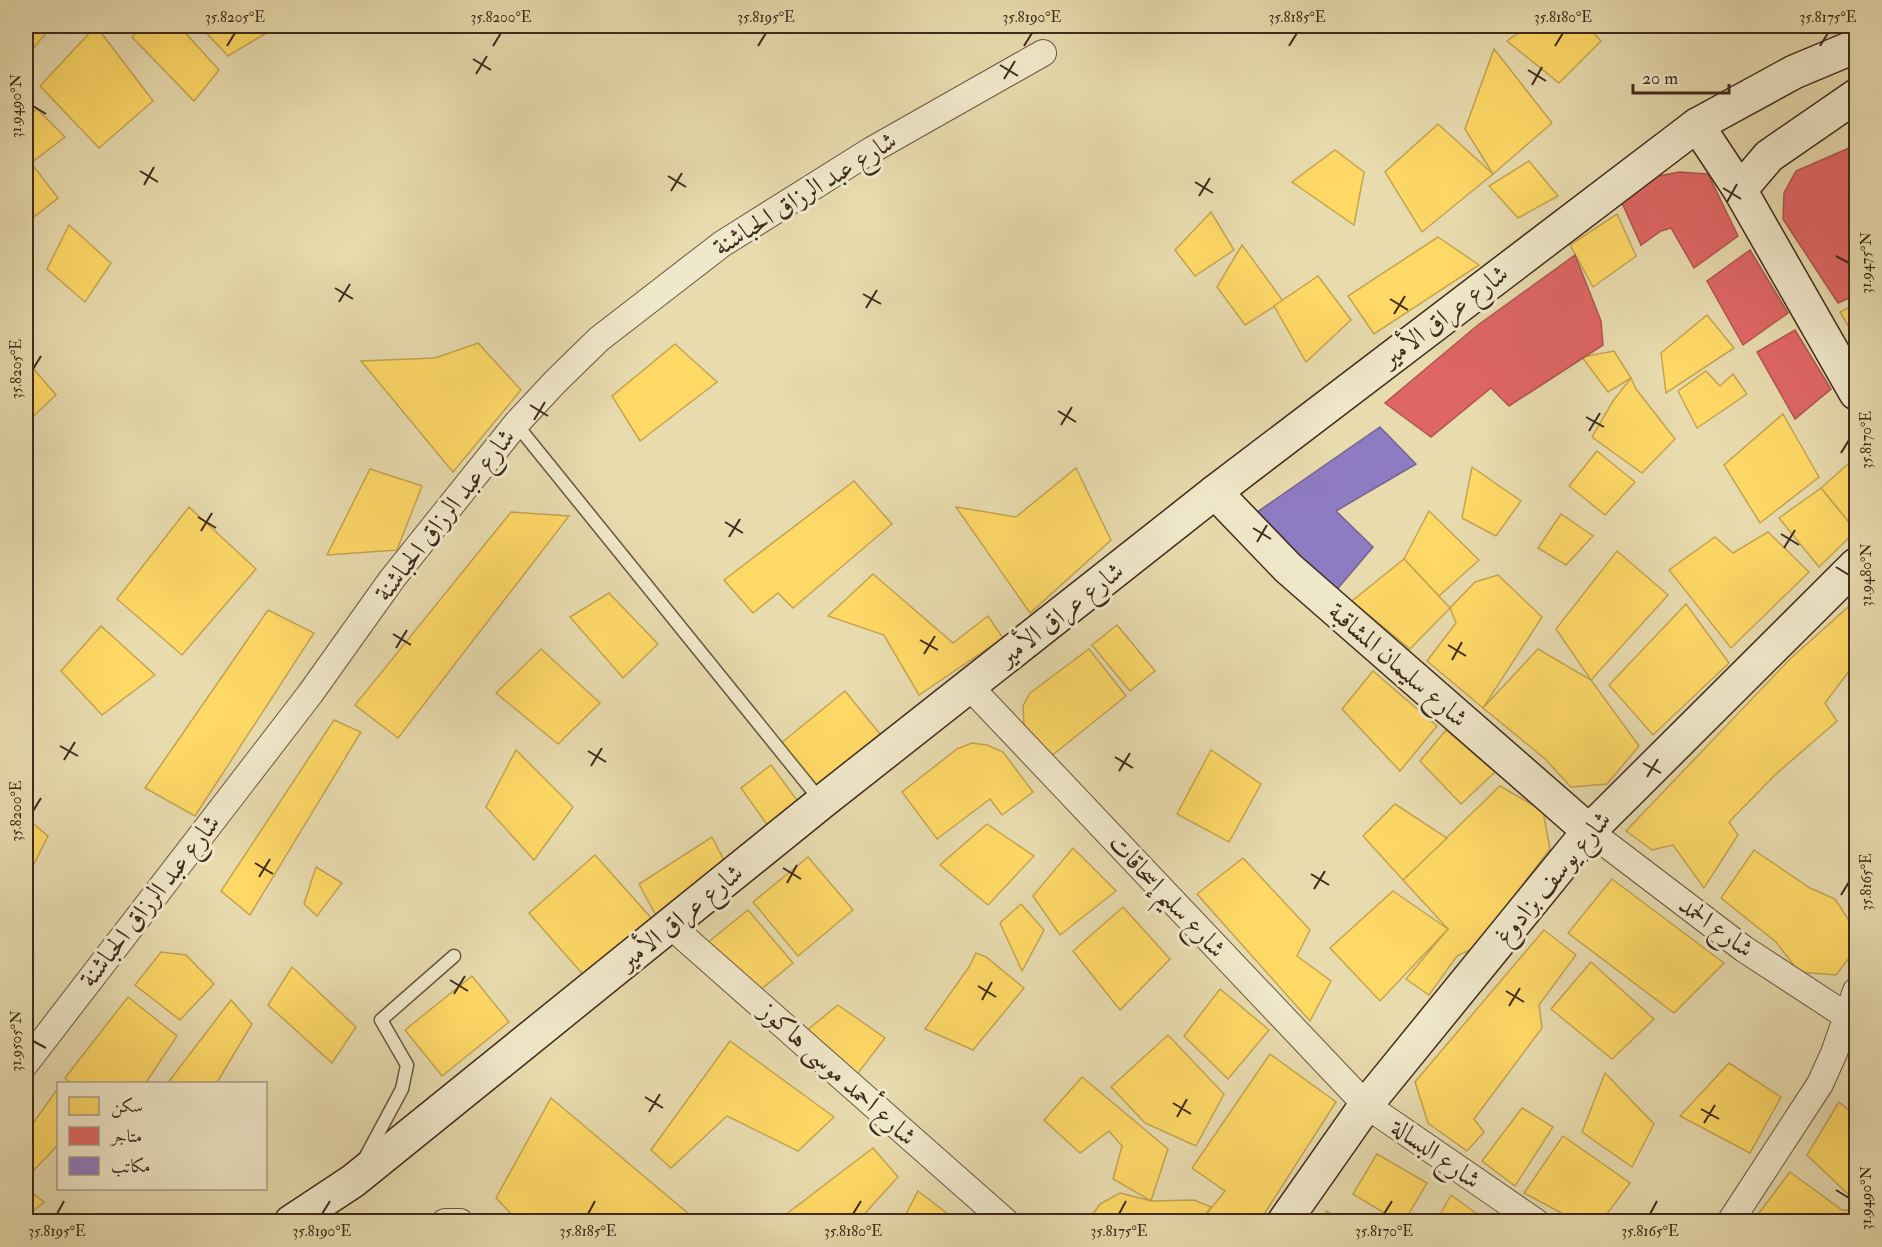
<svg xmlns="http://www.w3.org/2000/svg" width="1882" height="1247" font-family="'IM FELL Double Pica',Amiri,serif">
	<rect width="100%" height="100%" fill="#e8dbae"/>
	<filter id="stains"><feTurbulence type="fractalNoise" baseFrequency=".00333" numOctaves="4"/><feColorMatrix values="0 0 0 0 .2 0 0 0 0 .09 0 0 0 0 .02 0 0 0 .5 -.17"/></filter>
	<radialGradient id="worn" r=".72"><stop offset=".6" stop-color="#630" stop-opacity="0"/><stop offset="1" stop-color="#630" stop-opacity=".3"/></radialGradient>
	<g fill="#ffd966" stroke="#c5a450" stroke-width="1.5">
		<polygon points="26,26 52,26 26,57"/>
		<polygon points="96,26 153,101 99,148 40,86"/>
		<polygon points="142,26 179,26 219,70 194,101 132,37"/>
		<polygon points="200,26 262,26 268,32 228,56"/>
		<polygon points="1528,26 1587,26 1601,41 1559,83 1507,41"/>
		<polygon points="1494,49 1552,123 1493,174 1465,129"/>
		<polygon points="37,109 65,137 31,163 58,198 26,223 26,118"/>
		<polygon points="1438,124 1493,174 1422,232 1385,172"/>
		<polygon points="1335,150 1364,172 1354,225 1292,182"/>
		<polygon points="1529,161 1558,196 1518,218 1489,186"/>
		<polygon points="1211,212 1234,250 1195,276 1175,250"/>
		<polygon points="1617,214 1636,256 1593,287 1570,245"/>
		<polygon points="69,225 111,263 85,302 47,269"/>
		<polygon points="1438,237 1479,265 1374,334 1348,296"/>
		<polygon points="1242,245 1283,301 1245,325 1217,287"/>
		<polygon points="1318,276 1351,320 1306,362 1274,306"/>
		<polygon points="1856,304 1856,339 1840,312"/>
		<polygon points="1707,315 1734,348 1666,393 1661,353"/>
		<polygon points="478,343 521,390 453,472 361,361 435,358"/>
		<polygon points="675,344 717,382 640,441 612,396"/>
		<polygon points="1614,351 1631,378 1608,392 1582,357"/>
		<polygon points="26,360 56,395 26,423"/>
		<polygon points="1706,371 1720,386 1733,374 1747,394 1697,428 1678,391"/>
		<polygon points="1631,378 1636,389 1675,439 1642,473 1592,437 1613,401"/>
		<polygon points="1783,414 1819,477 1760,523 1724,465"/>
		<polygon points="1597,451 1635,482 1605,515 1569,486"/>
		<polygon points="1856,457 1856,531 1821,488"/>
		<polygon points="1472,467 1521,501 1496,536 1462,518"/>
		<polygon points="1076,468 1111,540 1030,613 956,507 1016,517"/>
		<polygon points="370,469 422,486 397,550 327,555"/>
		<polygon points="854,481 892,524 793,608 778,593 753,613 724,580"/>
		<polygon points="1821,488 1856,531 1819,567 1779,518"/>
		<polygon points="189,507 256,569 182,655 117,599"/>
		<polygon points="1429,511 1479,560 1439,596 1404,559"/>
		<polygon points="511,512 569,516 398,738 355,705"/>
		<polygon points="1561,514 1593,536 1566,565 1538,548"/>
		<polygon points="1768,532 1809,572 1731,648 1669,570 1715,537 1733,553"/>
		<polygon points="1617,551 1668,595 1591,680 1556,629"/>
		<polygon points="1404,559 1450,608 1410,649 1352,601"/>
		<polygon points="873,574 953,643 988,616 1003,638 919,695 884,635 828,616"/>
		<polygon points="1498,575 1542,617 1483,708 1427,661 1456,623 1450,608 1475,582"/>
		<polygon points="609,593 658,644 623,678 570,617"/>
		<polygon points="1856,600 1856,662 1825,703 1837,721 1776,774 1729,822 1738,835 1704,888 1673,845 1652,850 1626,831 1790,659"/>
		<polygon points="1686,604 1729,663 1653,735 1609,685"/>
		<polygon points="268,610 314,633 195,816 145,788"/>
		<polygon points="1117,625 1155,671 1130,691 1092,645"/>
		<polygon points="101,626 155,675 102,715 61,671"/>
		<polygon points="541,649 600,703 558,744 496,693"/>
		<polygon points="1089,649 1126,696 1050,757 1024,726 1023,706 1030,693"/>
		<polygon points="1538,649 1591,680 1639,746 1607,784 1571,787 1544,758 1483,708"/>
		<polygon points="1373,671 1437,726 1400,771 1342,709"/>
		<polygon points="845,691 880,734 816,787 780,744"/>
		<polygon points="334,720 361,732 250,915 221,891"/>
		<polygon points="1446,730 1495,772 1461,804 1420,761"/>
		<polygon points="972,743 987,745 1003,752 1033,792 1002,815 990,799 937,839 902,792 957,749"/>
		<polygon points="516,750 573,807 534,860 486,807"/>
		<polygon points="1211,750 1261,784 1229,842 1177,814"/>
		<polygon points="771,765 799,803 768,826 741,788"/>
		<polygon points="1500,786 1543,811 1550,849 1474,948 1457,956 1429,995 1406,979 1448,929 1403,880"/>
		<polygon points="1395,804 1447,838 1403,880 1363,836"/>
		<polygon points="26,818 48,836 26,880"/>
		<polygon points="987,824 1034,856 988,905 940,865"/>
		<polygon points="712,837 728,868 658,919 639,884"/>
		<polygon points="1073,848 1116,891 1060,935 1033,896"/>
		<polygon points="1754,850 1810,888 1835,899 1856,931 1856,949 1836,975 1799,972 1776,942 1721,898"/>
		<polygon points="595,855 653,920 586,978 529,913"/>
		<polygon points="808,857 853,910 798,956 753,902"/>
		<polygon points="1243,858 1310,930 1297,956 1331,981 1310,1021 1197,894"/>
		<polygon points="316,867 342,883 317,916 304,904"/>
		<polygon points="1612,879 1724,963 1674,1013 1568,933"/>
		<polygon points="1393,891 1448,929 1380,1001 1330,948"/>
		<polygon points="1021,904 1044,930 1022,971 1000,923"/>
		<polygon points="1123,907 1170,959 1120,1010 1073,951"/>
		<polygon points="748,910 793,963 753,996 707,943"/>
		<polygon points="1544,930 1576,955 1539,1005 1542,1028 1474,1119 1484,1132 1467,1151 1428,1123 1415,1082"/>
		<polygon points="26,944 34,957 26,969"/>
		<polygon points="161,952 186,955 214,984 180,1020 135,985"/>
		<polygon points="976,953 986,957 1024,988 973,1050 925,1029 969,967"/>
		<polygon points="1591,962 1654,1019 1612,1059 1551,1009"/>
		<polygon points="292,967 356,1027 332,1063 268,1005"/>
		<polygon points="472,976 509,1022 442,1076 405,1030"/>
		<polygon points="1220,989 1269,1030 1228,1079 1184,1036"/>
		<polygon points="128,997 177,1036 145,1084 72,1084 65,1078"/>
		<polygon points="231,1000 252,1024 216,1084 167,1084"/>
		<polygon points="838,1005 885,1038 855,1077 806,1031"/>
		<polygon points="1168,1035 1224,1094 1196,1146 1145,1123 1111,1087"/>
		<polygon points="730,1041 834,1117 798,1151 727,1116 671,1168 651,1150"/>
		<polygon points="1270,1054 1336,1102 1259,1222 1200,1222 1225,1191 1192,1168"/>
		<polygon points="1729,1063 1781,1097 1750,1153 1680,1116"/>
		<polygon points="1605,1073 1654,1124 1632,1167 1582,1132"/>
		<polygon points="1082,1077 1168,1149 1151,1201 1113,1179 1122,1146 1109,1131 1080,1153 1044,1120"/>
		<polygon points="56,1091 58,1093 58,1145 31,1173 26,1166 26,1133"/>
		<polygon points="551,1098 690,1215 687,1222 519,1222 496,1198"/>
		<polygon points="1839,1102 1856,1116 1856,1177 1848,1194 1807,1155"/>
		<polygon points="1522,1108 1553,1127 1515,1186 1482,1161"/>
		<polygon points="1563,1136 1630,1183 1601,1222 1578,1222 1524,1193"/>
		<polygon points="873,1148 898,1177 857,1222 776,1222"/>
		<polygon points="1377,1154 1427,1183 1404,1222 1399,1222 1353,1194"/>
		<polygon points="1790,1172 1842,1210 1856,1210 1856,1222 1752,1222"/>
		<polygon points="26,1188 44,1202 26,1217"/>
		<polygon points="918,1191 956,1220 955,1222 902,1222"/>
		<polygon points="1120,1193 1151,1201 1194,1200 1211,1207 1200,1222 1087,1222 1100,1204"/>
		<polygon points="1451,1195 1488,1222 1436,1222"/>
		<polygon points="1327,1211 1341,1222 1320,1222"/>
		<polygon points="146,1215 167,1222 142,1222"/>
	</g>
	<g fill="#e06666" stroke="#b05450" stroke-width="1.5">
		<polygon points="1856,145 1856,295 1838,303 1783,219 1784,193 1796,171"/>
		<polygon points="1679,172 1708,174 1738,236 1694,268 1671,228 1661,231 1641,245 1622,203 1654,177"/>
		<polygon points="1750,250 1788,313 1743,345 1707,281"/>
		<polygon points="1575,255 1601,321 1603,345 1509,406 1491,388 1431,437 1385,403 1478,325"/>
		<polygon points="1795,330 1831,389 1795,419 1757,352"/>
	</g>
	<polygon fill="#8e7cc3" stroke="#766391" stroke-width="1.5" points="1380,427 1416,464 1336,511 1373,547 1334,593 1250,517"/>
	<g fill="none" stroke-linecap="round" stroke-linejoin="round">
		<defs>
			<g id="service">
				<polyline points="516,424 821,801"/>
				<polyline points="365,1158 402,1089 407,1065 381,1020 454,956"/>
			</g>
			<g id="minor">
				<polyline points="969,686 1366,1105 1536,1222"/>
				<polyline points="1589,831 1744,949 1848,1017"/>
				<polyline points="671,926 1006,1222"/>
				<polyline points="26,1063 310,694 392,579 516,424 555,382 599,339 722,244 870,151 1043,53"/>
				<polyline points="445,1222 460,1222"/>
				<polyline points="1730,1222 1820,1084 1834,1053 1856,991"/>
			</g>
			<g id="secondary">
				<polyline points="1697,125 1740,190 1856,393"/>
				<polyline points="1740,190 1769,156 1856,96"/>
				<polyline points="1215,492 1288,568 1589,831"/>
				<polyline points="291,1222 353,1181 822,802 1215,492 1697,125 1794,72 1856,46"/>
				<polyline points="1284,1222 1366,1105 1589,831 1856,565"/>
			</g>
		</defs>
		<use href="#service" stroke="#695640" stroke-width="15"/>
		<use href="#minor" stroke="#695640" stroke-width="28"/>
		<use href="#secondary" stroke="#3f2a1c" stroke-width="36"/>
		<use href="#service" stroke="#f0e8ca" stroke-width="12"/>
		<use href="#minor" stroke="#f0e8ca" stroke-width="26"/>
		<use href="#secondary" stroke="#f0e8ca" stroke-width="33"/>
	</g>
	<path fill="none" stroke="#3f2a1c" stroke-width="2" d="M227,46L235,33M493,46L501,33M758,46L766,33M1024,46L1032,33M1289,46L1297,33M1555,46L1563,33M1820,46L1828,33M473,59L491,70M1000,65L1018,76M1528,70L1546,81M476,74L487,56M1004,79L1015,61M1532,85L1542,67M33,106L46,114M140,171L158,182M668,176L686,187M1195,182L1213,193M144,185L154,167M1723,188L1741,199M671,191L682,173M1199,196L1210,178M1727,202L1737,184M1836,256L1849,263M335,288L353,299M863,294L881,304M1390,299L1408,310M339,302L350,284M866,308L877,290M1394,314L1405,296M33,369L41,356M530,405L548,416M1058,411L1076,422M1586,417L1604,427M534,420L545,402M1061,425L1072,407M1589,431L1600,413M1841,453L1849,440M198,517L216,528M725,522L743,533M1253,528L1271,539M201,531L212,513M1781,534L1799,545M729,537L740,519M1257,542L1267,525M1784,548L1795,530M1836,567L1849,575M393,634L411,645M920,640L938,650M1448,645L1466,656M396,648L407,630M924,654L935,636M1452,660L1462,642M60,746L78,756M588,751L606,762M1115,757L1133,768M64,760L75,742M1643,763L1661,773M591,766L602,748M1119,771L1130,753M1647,777L1658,759M33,811L41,798M255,863L273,874M783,868L801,879M1311,874L1329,885M259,877L270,859M787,883L797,865M1314,889L1325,871M1841,895L1849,882M450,980L468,991M978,986L996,997M1506,991L1524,1002M454,994L465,976M982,1000L992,982M1509,1006L1520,988M33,1041L46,1048M645,1097L663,1108M1173,1103L1191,1114M1701,1109L1719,1119M649,1112L660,1094M1177,1117L1187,1099M1704,1123L1715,1105M1836,1190L1849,1198M57,1214L64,1201M322,1214L330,1201M588,1214L595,1201M853,1214L861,1201M1119,1214L1126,1201M1384,1214L1392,1201M1650,1214L1657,1201"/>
	<g text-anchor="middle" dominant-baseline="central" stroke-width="6" stroke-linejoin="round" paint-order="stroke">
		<g font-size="26" fill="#3f2a1c" stroke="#f0e8ca">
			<text transform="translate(805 194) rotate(-32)">شارع عبد الرزاق الحباشنة</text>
			<text transform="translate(1445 316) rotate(-37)">شارع عراق الأمير</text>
			<text transform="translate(445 515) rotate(-52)">شارع عبد الرزاق الحباشنة</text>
			<text transform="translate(1061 614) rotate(-38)">شارع عراق الأمير</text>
			<text transform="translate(1398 665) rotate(41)">شارع سليمان المشاقبة</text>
			<text transform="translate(1553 878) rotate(-50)">شارع يوسف بزادوغ</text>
			<text transform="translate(1167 896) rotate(47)">شارع سليم إسحاقات</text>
			<text transform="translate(150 901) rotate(-52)">شارع عبد الرزاق الحباشنة</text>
			<text transform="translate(681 917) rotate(-39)">شارع عراق الأمير</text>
			<text transform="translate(1716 927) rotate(36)">شارع الحمد</text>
			<text transform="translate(838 1074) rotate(42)">شارع أحمد موسى هاكوز</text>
			<text transform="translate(1436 1154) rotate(35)">شارع البسالة</text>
		</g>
	</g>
	<rect width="1882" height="1247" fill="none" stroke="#e8dbae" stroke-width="66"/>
	<rect x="57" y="1082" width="210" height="108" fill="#f0e8ca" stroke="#a99c84" stroke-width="1.5"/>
	<rect x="69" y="1097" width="30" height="18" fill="#ffd966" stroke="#a99c84" stroke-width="1.5"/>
	<text x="111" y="1112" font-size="18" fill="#3f2a1c">سكن</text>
	<rect x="69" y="1127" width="30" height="18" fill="#e06666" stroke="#a99c84" stroke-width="1.5"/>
	<text x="111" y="1142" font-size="18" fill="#3f2a1c">متاجر</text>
	<rect x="69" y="1157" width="30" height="18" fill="#8e7cc3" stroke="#a99c84" stroke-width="1.5"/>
	<text x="111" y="1172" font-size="18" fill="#3f2a1c">مكاتب</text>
	<path d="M1633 84v9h96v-9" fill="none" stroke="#3f2a1c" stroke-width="3"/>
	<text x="1642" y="84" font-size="18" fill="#3f2a1c" stroke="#f0e8ca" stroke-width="4.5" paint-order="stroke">20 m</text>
	<rect x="33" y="33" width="1816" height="1181" fill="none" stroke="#3f2a1c" stroke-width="2"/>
	<g font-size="15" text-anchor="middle" fill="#3f2a1c">
		<text x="235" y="22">35.8205°E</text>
		<text x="501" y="22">35.8200°E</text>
		<text x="766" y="22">35.8195°E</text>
		<text x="1032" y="22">35.8190°E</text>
		<text x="1297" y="22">35.8185°E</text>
		<text x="1563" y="22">35.8180°E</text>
		<text x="1828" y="22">35.8175°E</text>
		<text transform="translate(16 106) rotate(-90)" y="5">31.9490°N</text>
		<text transform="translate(1866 263) rotate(-90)" y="5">31.9475°N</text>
		<text transform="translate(16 369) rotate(-90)" y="5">35.8205°E</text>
		<text transform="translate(1866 440) rotate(-90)" y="5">35.8170°E</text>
		<text transform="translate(1866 575) rotate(-90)" y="5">31.9480°N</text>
		<text transform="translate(16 811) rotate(-90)" y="5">35.8200°E</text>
		<text transform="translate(1866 882) rotate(-90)" y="5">35.8165°E</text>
		<text transform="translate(16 1041) rotate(-90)" y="5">31.9505°N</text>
		<text transform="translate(1866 1198) rotate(-90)" y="5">31.9490°N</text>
		<text x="57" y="1236">35.8195°E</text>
		<text x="322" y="1236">35.8190°E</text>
		<text x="588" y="1236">35.8185°E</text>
		<text x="853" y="1236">35.8180°E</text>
		<text x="1119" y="1236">35.8175°E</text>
		<text x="1384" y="1236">35.8170°E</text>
		<text x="1650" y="1236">35.8165°E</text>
	</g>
	<rect width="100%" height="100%" filter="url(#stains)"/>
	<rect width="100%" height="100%" fill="url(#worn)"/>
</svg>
